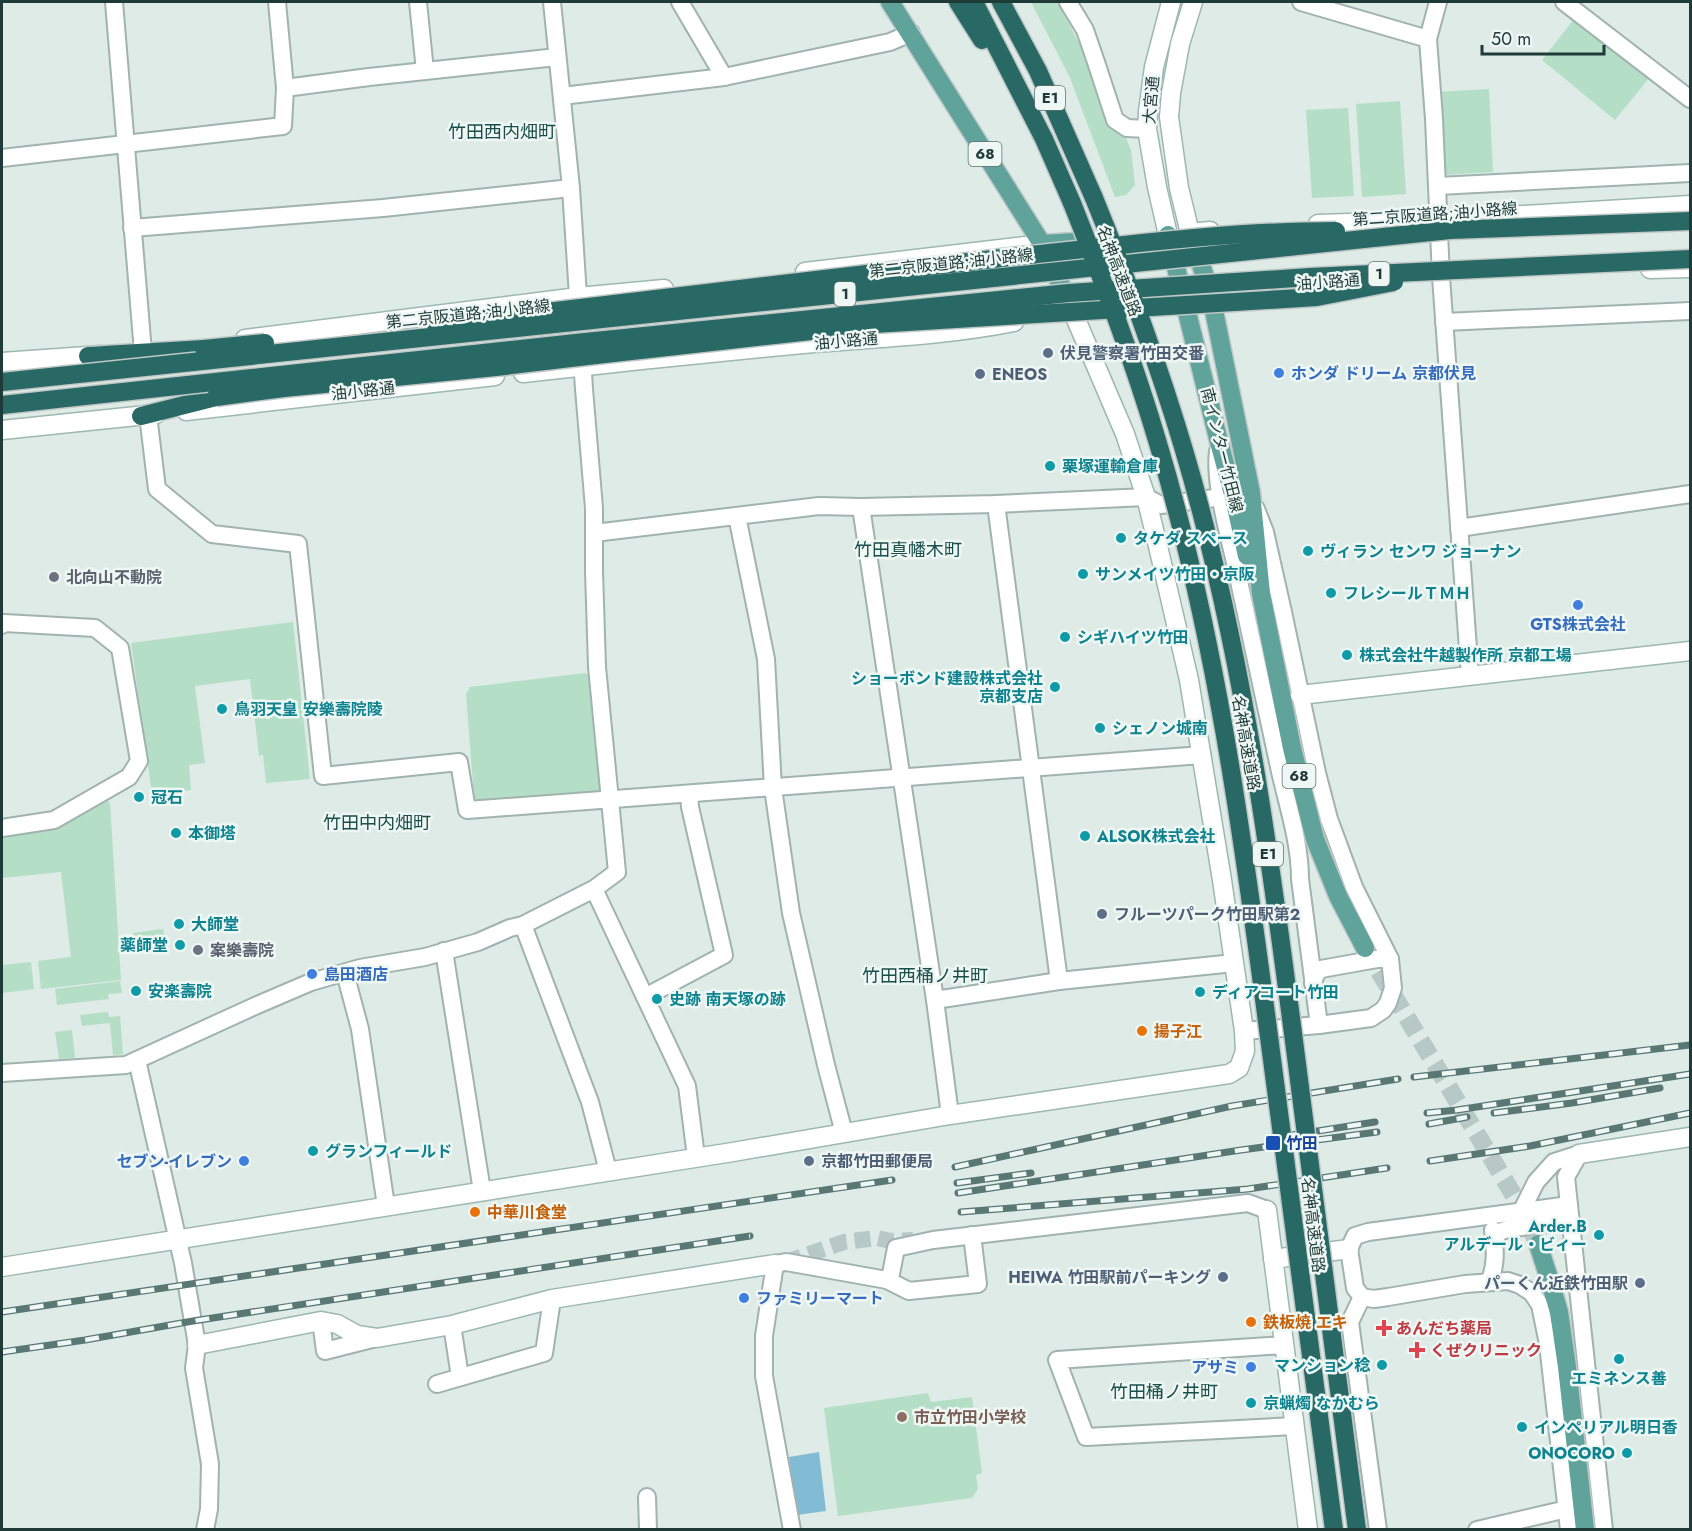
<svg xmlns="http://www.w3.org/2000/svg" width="1692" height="1531" font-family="Jost,'Noto Sans JP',sans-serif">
	<rect width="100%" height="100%" fill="#deebe7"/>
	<g fill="#b5dec6">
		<polygon points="1031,2 1058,2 1084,53 1111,123 1125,136 1131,150 1135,185 1126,195 1115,197 1070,78"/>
		<polygon points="1575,18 1649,78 1615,120 1542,60"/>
		<polygon points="1489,89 1493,172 1442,175 1438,92"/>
		<polygon points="1400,101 1406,194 1362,197 1356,104"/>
		<polygon points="1348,108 1354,196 1312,198 1306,110"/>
		<polygon points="293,622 310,779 266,783 263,755 259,756 250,679 195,686 205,763 189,765 191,790 152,794 131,643"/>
		<polygon points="585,673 591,676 603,785 596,794 481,803 474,797 466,694 470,687"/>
		<polygon points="106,799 110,803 121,980 41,989 38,961 71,957 61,872 2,878 2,837 54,829"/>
		<polygon points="163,929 166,945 135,949 133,933"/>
		<polygon points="31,962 34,989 2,993 2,965"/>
		<polygon points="120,981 122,993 108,994 109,999 57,1005 55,989"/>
		<polygon points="108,1012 109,1017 120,1016 123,1054 113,1055 110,1023 82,1026 80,1015"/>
		<polygon points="72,1030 75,1058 59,1059 55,1032"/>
		<polygon points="928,1393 931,1402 972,1397 982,1473 976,1475 978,1489 972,1498 838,1516 824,1408"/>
	</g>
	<polygon fill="#82bcd4" points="819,1452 826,1511 797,1515 789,1457"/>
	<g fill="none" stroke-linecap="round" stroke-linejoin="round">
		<polyline stroke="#b8c8c4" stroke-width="16" stroke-dasharray="16 8" stroke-linecap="butt" points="786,1262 844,1242 877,1238 890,1241 913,1240"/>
		<polyline stroke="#b8c8c4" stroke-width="18" stroke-dasharray="18 9" stroke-linecap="butt" points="1365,948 1516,1199 1538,1244"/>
		<defs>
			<g id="street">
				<polyline points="114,2 143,352"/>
				<polyline points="418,2 425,71"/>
				<polyline points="680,2 724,77"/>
				<polyline points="1068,2 1085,30 1096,62 1115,120 1127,128 1147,129"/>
				<polyline points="1301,2 1428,39"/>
				<polyline points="1438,2 1428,39 1434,119 1441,277 1470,676"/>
				<polyline points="1564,2 1690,99"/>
				<polyline points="285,88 369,77 557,57"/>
				<polyline points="562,96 724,77 890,42 911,33"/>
				<polyline points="2,158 283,126 285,88 277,2"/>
				<polyline points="1438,186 1690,173"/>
				<polyline points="132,228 383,208 571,188"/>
				<polyline points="1444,322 1690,311"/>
				<polyline points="148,415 157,489 212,534 298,544 323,776 459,762 467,810 1202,755"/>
				<path d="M1218,451C1214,480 1227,529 1234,558C1249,628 1264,698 1279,767C1287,804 1300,841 1300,879L1319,1025"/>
				<polyline points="996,504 1059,981"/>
				<polyline points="861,507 935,1000 950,1115"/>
				<polyline points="737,516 766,659 773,788 791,913 826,1065 844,1133"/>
				<polyline points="1459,528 1690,494"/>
				<polyline points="594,533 819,506 861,507 996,504 1146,497 1161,505 1222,497"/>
				<polyline points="2,625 4,623 95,628 120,648 139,761 129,777 54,820 2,828"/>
				<polyline points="594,889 687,1086 696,1157"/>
				<polyline points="523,925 590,1102 608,1171"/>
				<polyline points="444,951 482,1191"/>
				<polyline points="345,973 360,1029 386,1206"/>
				<polyline points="1313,983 1316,974 1321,969 1377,959 1390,959"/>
				<polyline points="645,997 724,955 690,807 689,794"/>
				<polyline points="935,1000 1059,981 1234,963"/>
				<polyline points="1244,1031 1319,1025 1371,1018 1383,1010 1388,1003 1393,988 1390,959 1354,887 1329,819 1317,773 1283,612 1265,532 1256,509"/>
				<polyline points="137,1060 183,1263 197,1345 194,1368 210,1464 209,1509 205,1530"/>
				<polyline points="2,1073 126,1065 255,1006 311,982 360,968 425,957 478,942 510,928 523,925 594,889 617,872 597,667 594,571 594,508 584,389 571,188 552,2"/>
				<polyline points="1579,1154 1566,1177 1604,1530"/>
				<polyline points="1569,1205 1368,1232 1355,1236 1349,1249 1355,1288 1362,1297 1374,1299 1388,1297 1465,1284 1508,1281 1520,1285 1532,1293 1540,1305 1548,1344 1569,1530"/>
				<polyline points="1522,1210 1536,1182 1554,1162 1579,1154"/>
				<polyline points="1494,1242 1499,1232 1508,1229 1571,1220"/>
				<polyline points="887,1280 891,1274 896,1248 933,1240 1248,1203 1267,1210"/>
				<path d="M1489,1282C1497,1264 1495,1249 1493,1230"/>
				<polyline points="1362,1297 1350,1322 1378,1530"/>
				<polyline points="321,1321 325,1351 376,1338"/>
				<polyline points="452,1325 460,1377"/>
				<polyline points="1284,1345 1057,1360 1086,1437 1295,1426"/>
				<polyline points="437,1384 544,1353 552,1299"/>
				<polyline points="647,1497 648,1530"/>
				<polyline points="792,1530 764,1376 764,1336 775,1264 786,1262 887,1280 909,1291 978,1284 972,1235"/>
				<polyline points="1477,1530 1567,1509"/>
			</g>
			<g id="secondary">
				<polyline points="1193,2 1180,44 1171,93 1169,117 1179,188 1190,233 1210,231"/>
				<polyline points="1318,224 1439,220 1690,205"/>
				<polyline points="1168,235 1157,187 1147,129 1148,112 1154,67 1171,2"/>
				<polyline points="1650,269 1690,268"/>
				<polyline points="805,272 1042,244"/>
				<polyline points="245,339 578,297 664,289"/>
				<polyline points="2,362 101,355"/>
				<path d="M523,373C620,362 717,352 814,343C881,338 949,335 1014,322"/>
				<polyline points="186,411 495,376"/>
				<polyline points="2,430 156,414"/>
				<polyline points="1300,695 1690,651"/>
				<polyline points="1579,1154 1690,1137"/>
				<polyline points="1267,1210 1308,1530"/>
				<polyline points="1273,1259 1349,1249"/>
				<polyline points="2,1267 733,1152 950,1115 1229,1074 1239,1068 1245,1051 1244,1031 1222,880 1189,680 1157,542 1146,497 1125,434 1072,310 1059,312"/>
				<polyline points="197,1345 321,1321 337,1324 357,1335 377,1338 452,1325 552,1299 775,1264"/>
			</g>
			<g id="primary">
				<polyline points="890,2 1042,244 1071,307"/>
				<polyline points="1168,235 1219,442 1234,498 1247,556"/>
				<polyline points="1193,242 1210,291 1251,493 1261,594 1292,748 1315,839 1338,896 1365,948"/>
				<polyline points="1042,244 1076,242"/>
				<polyline points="1538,1244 1549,1278 1559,1312 1567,1367 1585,1530"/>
			</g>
			<g id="highway">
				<polyline points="958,2 982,40"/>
				<polyline points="974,2 1044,139 1072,203"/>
				<polyline points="1001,2 1038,71 1094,198"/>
				<polyline points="88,356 204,349"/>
				<polyline points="141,416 216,397"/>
			</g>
		</defs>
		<use href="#street" stroke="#a1b3af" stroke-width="20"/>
		<use href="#secondary" stroke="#9db7b1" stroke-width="21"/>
		<use href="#primary" stroke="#c0c8c7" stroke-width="21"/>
		<use href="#highway" stroke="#c0c8c7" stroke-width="21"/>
		<use href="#street" stroke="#fff" stroke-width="16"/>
		<use href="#secondary" stroke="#fff" stroke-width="18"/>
		<use href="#primary" stroke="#60a39b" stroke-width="18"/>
		<use href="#highway" stroke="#296965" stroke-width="18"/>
		<defs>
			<g id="rail">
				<polyline points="1414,1077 1690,1045"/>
				<polyline points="1427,1113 1457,1110 1690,1074"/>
				<polyline points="1494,1113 1572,1103 1660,1088"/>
				<polyline points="1429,1124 1467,1117"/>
				<polyline points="1292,1135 1375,1122"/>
				<polyline points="1430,1161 1530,1146 1690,1113"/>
				<polyline points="955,1167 1232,1106 1398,1079"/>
				<polyline points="957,1183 1031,1173"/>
				<polyline points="958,1193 1241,1150 1377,1132"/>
				<polyline points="961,1212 1248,1189 1387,1168"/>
				<polyline points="2,1312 892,1180"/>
				<polyline points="2,1352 85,1340 193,1321 750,1236"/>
			</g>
		</defs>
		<use href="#rail" stroke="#597773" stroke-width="7"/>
		<use href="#rail" stroke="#eff7f4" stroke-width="4.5" stroke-dasharray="14" stroke-linecap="butt"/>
		<defs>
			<g id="highway-bridge">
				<path d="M1094,198C1136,301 1174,406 1202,515C1247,687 1271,864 1294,1041C1315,1204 1336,1367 1357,1530"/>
				<path d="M1072,203C1103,281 1133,359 1157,440C1215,632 1242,831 1268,1029C1290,1196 1312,1363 1334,1530"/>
				<path d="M436,325C627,302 818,278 1010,257C1118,246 1227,231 1336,231"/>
				<polyline points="204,349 265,343"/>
				<polyline points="2,382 1450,230 1690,221"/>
				<polyline points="216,397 284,388 496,367 596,355 874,324 1317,297 1394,282"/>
				<polyline points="2,405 585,342 1069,293 1310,277 1690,259"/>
			</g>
		</defs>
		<use href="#highway-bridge" stroke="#c0c8c7" stroke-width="21" stroke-linecap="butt"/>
		<use href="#highway-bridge" stroke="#296965" stroke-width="18"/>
	</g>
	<g fill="#5c6f8a" stroke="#eff7f4" stroke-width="2">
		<circle cx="1048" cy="353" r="6"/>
		<circle cx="980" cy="374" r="6"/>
		<circle cx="1102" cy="914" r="6"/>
		<circle cx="809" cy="1161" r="6"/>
		<circle cx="1223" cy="1277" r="6"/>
		<circle cx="1640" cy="1283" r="6"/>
	</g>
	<g fill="#3f7fe0" stroke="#eff7f4" stroke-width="2">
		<circle cx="1279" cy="373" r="6"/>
		<circle cx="1578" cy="605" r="6"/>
		<circle cx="312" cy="974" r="6"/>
		<circle cx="244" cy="1161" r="6"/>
		<circle cx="744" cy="1298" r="6"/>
		<circle cx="1251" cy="1367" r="6"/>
	</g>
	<g fill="#0f9aa8" stroke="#eff7f4" stroke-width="2">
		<circle cx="1050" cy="466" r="6"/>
		<circle cx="1121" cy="538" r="6"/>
		<circle cx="1308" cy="551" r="6"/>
		<circle cx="1083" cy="574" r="6"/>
		<circle cx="1331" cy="593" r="6"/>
		<circle cx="1065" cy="637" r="6"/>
		<circle cx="1347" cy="655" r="6"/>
		<circle cx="1055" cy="687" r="6"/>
		<circle cx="222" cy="709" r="6"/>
		<circle cx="1100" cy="728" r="6"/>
		<circle cx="139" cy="797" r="6"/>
		<circle cx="176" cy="833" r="6"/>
		<circle cx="1085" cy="836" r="6"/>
		<circle cx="179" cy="924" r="6"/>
		<circle cx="180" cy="945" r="6"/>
		<circle cx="136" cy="991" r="6"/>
		<circle cx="1200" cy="992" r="6"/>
		<circle cx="657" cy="999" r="6"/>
		<circle cx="313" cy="1151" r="6"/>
		<circle cx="1599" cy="1235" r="6"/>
		<circle cx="1619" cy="1359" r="6"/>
		<circle cx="1382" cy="1365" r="6"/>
		<circle cx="1251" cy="1403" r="6"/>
		<circle cx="1522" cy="1427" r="6"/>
		<circle cx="1627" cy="1453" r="6"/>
	</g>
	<g fill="#6b7280" stroke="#eff7f4" stroke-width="2">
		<circle cx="54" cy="577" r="6"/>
		<circle cx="198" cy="950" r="6"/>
	</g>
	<g fill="#e8710a" stroke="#eff7f4" stroke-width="2">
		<circle cx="1142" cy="1031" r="6"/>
		<circle cx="475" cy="1212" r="6"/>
		<circle cx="1251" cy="1322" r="6"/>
	</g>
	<rect fill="#1a4fb4" stroke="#eff7f4" stroke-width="2" x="1265" y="1135" width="16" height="16" rx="3"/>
	<g fill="#e0444e" stroke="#eff7f4" stroke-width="2">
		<path d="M1381 1319h6v6h6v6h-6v6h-6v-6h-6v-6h6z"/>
		<path d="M1414 1341h6v6h6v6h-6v6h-6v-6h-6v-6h6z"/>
	</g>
	<circle fill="#8d6e63" stroke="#eff7f4" stroke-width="2" cx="902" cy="1417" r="6"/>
	<g text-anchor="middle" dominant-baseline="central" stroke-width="5" stroke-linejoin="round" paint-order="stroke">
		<g fill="#eff7f4" stroke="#5d7370" stroke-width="1.5">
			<rect x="1035" y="86" width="30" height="24" rx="4.5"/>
			<rect x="968.5" y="142" width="33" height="24" rx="4.5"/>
			<rect x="1368.5" y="262" width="21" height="24" rx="4.5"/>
			<rect x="834.5" y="282" width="21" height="24" rx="4.5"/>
			<rect x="1282.5" y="764" width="33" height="24" rx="4.5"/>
			<rect x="1253" y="842" width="30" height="24" rx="4.5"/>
		</g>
		<g font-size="15" font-weight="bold" fill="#1f3b38">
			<text x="1050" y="98">E1</text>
			<text x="985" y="154">68</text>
			<text x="1379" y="274">1</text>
			<text x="845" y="294">1</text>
			<text x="1299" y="776">68</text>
			<text x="1268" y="854">E1</text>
		</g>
		<g font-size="16" fill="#1f3b38" stroke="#eff7f4">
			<text transform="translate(1151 100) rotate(-85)">大宮通</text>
			<text transform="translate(1435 214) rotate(-4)">第二京阪道路;油小路線</text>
			<text transform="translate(951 263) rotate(-6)">第二京阪道路;油小路線</text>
			<text transform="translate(1119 271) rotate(69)">名神高速道路</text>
			<text transform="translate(1328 282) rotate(-4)">油小路通</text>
			<text transform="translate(468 314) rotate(-6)">第二京阪道路;油小路線</text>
			<text transform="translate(846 341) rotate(-5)">油小路通</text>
			<text transform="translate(363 391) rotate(-6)">油小路通</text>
			<text transform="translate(1222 450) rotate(76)">南インター竹田線</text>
			<text transform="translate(1246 743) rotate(80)">名神高速道路</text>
			<text transform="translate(1313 1225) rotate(83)">名神高速道路</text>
		</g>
		<g font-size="16" font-weight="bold" fill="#4e5e75" stroke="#eff7f4" text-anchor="start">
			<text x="1060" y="353">伏見警察署竹田交番</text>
			<text x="992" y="374">ENEOS</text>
			<text x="1114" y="914">フルーツパーク竹田駅第２</text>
			<text x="821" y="1161">京都竹田郵便局</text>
			<text x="1211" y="1277" text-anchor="end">HEIWA 竹田駅前パーキング</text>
			<text x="1628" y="1283" text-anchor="end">パーくん近鉄竹田駅</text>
		</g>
		<g font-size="16" font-weight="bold" fill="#366cbe" stroke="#eff7f4" text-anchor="start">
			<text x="1291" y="373">ホンダ ドリーム 京都伏見</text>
			<text x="1578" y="624" text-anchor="middle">GTS株式会社</text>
			<text x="324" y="974">島田酒店</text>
			<text x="232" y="1161" text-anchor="end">セブン-イレブン</text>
			<text x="756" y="1298">ファミリーマート</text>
			<text x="1239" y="1367" text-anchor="end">アサミ</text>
		</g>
		<g font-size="16" font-weight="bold" fill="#0d838f" stroke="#eff7f4" text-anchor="start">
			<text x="1062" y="466">栗塚運輸倉庫</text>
			<text x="1133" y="538">タケダ スペース</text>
			<text x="1320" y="551">ヴィラン センワ ジョーナン</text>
			<text x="1095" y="574">サンメイツ竹田・京阪</text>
			<text x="1343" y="593">フレシールＴＭＨ</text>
			<text x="1077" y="637">シギハイツ竹田</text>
			<text x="1359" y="655">株式会社牛越製作所 京都工場</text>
			<text x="1043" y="678" text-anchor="end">ショーボンド建設株式会社<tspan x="1043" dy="18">京都支店</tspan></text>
			<text x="234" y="709">鳥羽天皇 安樂壽院陵</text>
			<text x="1112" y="728">シェノン城南</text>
			<text x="151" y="797">冠石</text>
			<text x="188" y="833">本御塔</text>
			<text x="1097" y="836">ALSOK株式会社</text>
			<text x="191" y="924">大師堂</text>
			<text x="168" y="945" text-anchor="end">薬師堂</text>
			<text x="148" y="991">安楽壽院</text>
			<text x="1212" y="992">ディアコート竹田</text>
			<text x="669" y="999">史跡 南天塚の跡</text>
			<text x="325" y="1151">グランフィールド</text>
			<text x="1587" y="1226" text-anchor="end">Arder.B<tspan x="1587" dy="18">アルデール・ビィー</tspan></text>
			<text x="1370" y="1365" text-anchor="end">マンション稔</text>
			<text x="1619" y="1378" text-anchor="middle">エミネンス善</text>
			<text x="1263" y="1403">京蝋燭 なかむら</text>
			<text x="1534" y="1427">インペリアル明日香</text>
			<text x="1615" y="1453" text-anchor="end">ONOCORO</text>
		</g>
		<g font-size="16" font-weight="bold" fill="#5b616d" stroke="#eff7f4" text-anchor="start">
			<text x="66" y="577">北向山不動院</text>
			<text x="210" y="950">案樂壽院</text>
		</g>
		<g font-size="16" font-weight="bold" fill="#c56008" stroke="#eff7f4" text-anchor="start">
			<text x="1154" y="1031">揚子江</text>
			<text x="487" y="1212">中華川食堂</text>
			<text x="1263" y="1322">鉄板焼 エキ</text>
		</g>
		<g font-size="16" font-weight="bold" fill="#164399" stroke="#eff7f4" text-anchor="start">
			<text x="1286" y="1143">竹田</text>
		</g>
		<g font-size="16" font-weight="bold" fill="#be3a42" stroke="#eff7f4" text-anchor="start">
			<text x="1396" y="1328">あんだち薬局</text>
			<text x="1430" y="1350">くぜクリニック</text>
		</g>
		<g font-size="16" font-weight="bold" fill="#785e54" stroke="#eff7f4" text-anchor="start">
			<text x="914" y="1417">市立竹田小学校</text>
		</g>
		<g font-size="18" fill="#1a4e49" stroke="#eff7f4">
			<text x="502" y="132">竹田西内畑町</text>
			<text x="908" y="550">竹田真幡木町</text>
			<text x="377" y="823">竹田中内畑町</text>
			<text x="925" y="976">竹田西桶ノ井町</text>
			<text x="1164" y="1392">竹田桶ノ井町</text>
		</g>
	</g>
	<rect width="1692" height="1531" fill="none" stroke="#1f3b38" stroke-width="6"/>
	<path d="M1482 45v9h122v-9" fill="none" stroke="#1f3b38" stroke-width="3"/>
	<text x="1491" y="45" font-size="18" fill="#1f3b38" stroke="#eff7f4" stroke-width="4.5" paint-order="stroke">50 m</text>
</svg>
